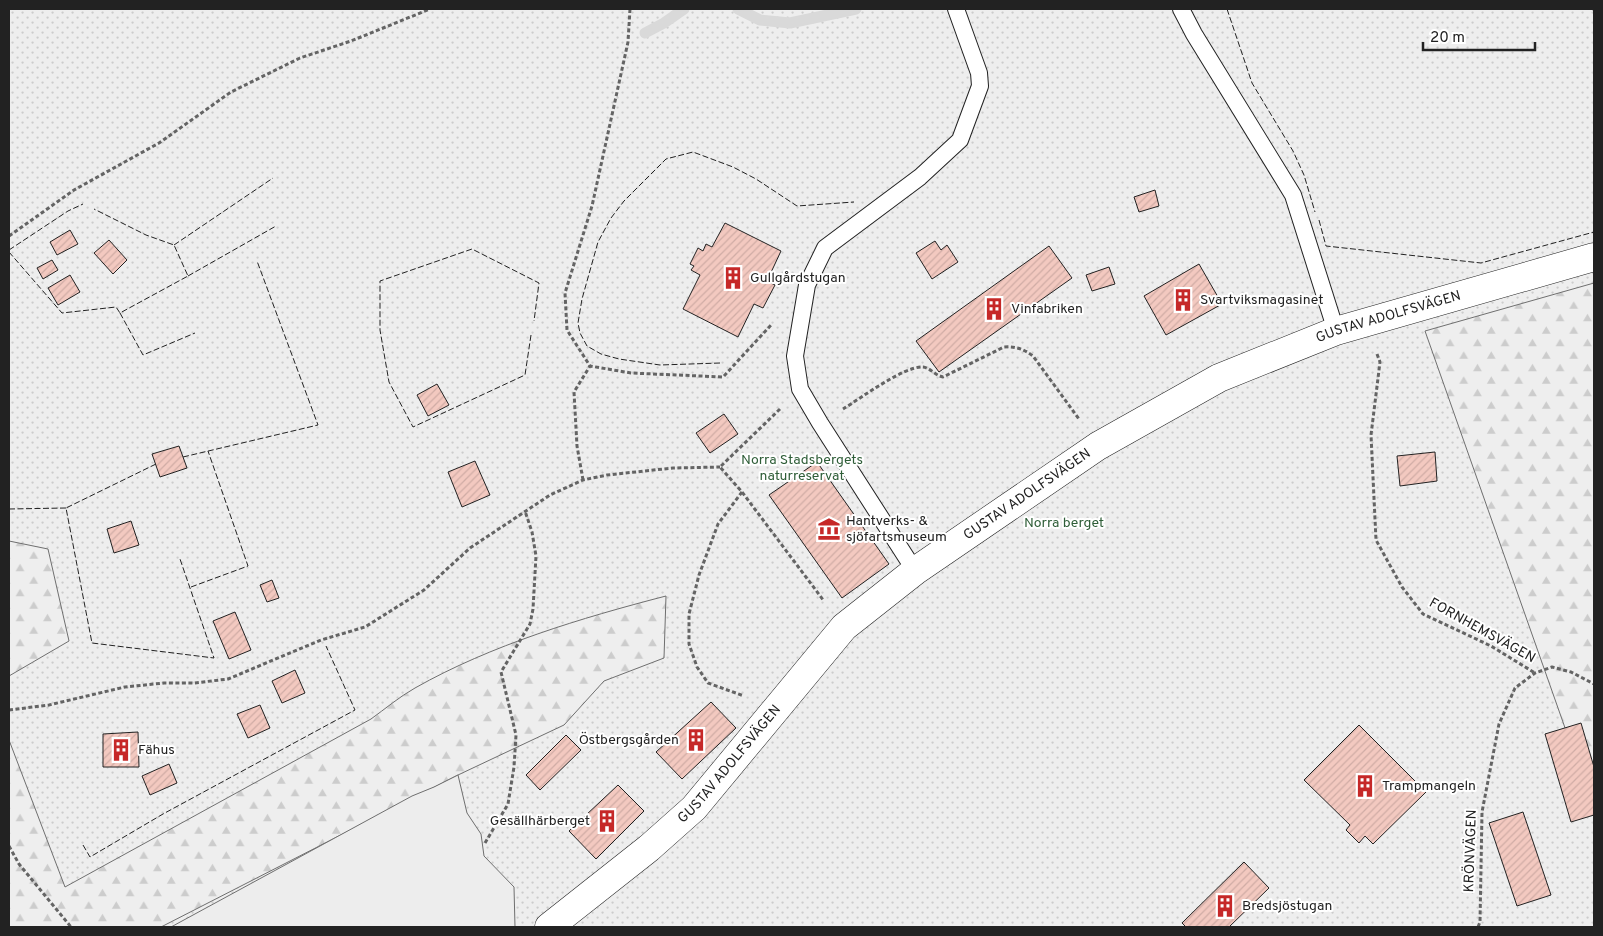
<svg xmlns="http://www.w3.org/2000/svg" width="1603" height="936" font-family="Overpass,sans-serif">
	<defs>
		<pattern id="grass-dots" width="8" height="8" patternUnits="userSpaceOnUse" patternTransform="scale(1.25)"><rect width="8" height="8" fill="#eee"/><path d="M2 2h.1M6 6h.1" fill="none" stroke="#ccc" stroke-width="1.8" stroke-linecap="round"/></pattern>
		<pattern id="forest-firs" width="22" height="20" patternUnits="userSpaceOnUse" patternTransform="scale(1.25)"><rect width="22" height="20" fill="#eee"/><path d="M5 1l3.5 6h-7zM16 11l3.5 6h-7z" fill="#ccc"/></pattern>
		<pattern id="building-hatch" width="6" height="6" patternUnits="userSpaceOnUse" patternTransform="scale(1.25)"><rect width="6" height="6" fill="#f3c9c0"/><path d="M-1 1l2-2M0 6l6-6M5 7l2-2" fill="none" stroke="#d0aca5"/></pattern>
	</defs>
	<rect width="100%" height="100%" fill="#fff"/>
	<rect fill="url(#grass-dots)" stroke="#6f6f6f" x="9" y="9" width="1585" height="918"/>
	<g fill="url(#forest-firs)" stroke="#6f6f6f">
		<polygon points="1594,283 1594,810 1425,331"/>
		<polygon points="9,541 48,549 69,641 9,676"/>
		<path d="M666,596L664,658L604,681L564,725L458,775L161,927H9V740L65,887L371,719C385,709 399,697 415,688C491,645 581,618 666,596Z"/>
	</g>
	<polygon fill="#ededed" stroke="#6f6f6f" points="458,775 467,813 481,834 484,856 514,887 515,927 171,927 412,796 434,787"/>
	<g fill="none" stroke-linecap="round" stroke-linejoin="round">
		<g stroke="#d9d9d9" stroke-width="11">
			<polyline points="738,9 760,20 790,23 856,9"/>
			<polyline points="645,33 664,23 684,9"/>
		</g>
	</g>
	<g fill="url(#building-hatch)" stroke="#222">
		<polygon points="1155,190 1159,206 1139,212 1134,197"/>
		<polygon points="725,223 781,251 767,281 775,285 763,308 754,304 738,337 683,309 700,275 691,270 694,266 690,264 698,248 703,251 706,244 712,247"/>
		<polygon points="70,230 78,244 57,255 50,242"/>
		<polygon points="109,240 127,260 113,274 94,253"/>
		<polygon points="935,241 941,250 947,245 958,262 932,279 916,253"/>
		<polygon points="1049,246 1072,278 939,372 916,341"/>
		<polygon points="52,260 58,270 43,279 37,268"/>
		<polygon points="1199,264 1222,304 1166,335 1144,296"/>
		<polygon points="1109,267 1115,284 1092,291 1086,275"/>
		<polygon points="70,275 80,292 58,305 48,288"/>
		<polygon points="437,384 449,405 428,416 417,395"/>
		<polygon points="724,414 738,434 710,453 696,433"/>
		<polygon points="179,446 187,468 160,477 152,454"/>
		<polygon points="1435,452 1437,481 1400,486 1397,456"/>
		<polygon points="475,461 490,495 462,507 448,472"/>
		<polygon points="817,462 889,564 842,598 769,495"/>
		<polygon points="131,521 139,545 114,553 107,529"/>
		<polygon points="272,580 279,598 267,602 260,585"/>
		<polygon points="235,612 251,650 229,659 213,621"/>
		<polygon points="295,670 305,693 282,703 272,681"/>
		<polygon points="711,702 736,728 682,779 656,752"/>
		<polygon points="260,705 270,728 248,738 237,714"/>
		<polygon points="1581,723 1594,767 1594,815 1571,822 1545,734"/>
		<polygon points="1359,725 1426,792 1373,844 1365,836 1359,843 1346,830 1350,825 1304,780"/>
		<polygon points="138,732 139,767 103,767 103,734"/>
		<polygon points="566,735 581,750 540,790 526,775"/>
		<polygon points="169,764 177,783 150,795 142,776"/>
		<polygon points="618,785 644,811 596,859 569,831"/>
		<polygon points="1523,812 1551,895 1517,906 1489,823"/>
		<polygon points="1244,862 1269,888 1229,927 1186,927 1182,923"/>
	</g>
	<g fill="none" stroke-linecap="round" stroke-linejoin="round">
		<defs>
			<g id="service">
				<polyline points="1181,9 1194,34 1293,195 1336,331"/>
				<polyline points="915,571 820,423 800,389 795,356 807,285 825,248 920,177 960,140 980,86 979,73 956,9"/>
			</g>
			<g id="minor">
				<path id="s1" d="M549,927L649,848L694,808L844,627L915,571L1098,446L1219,378L1336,331L1594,257"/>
			</g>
		</defs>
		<use href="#service" stroke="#222" stroke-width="18"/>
		<use href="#minor" stroke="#222" stroke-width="29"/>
		<g stroke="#646464" stroke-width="3" stroke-dasharray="4 2.5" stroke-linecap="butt">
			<polyline points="630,9 628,42 592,206 565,293 567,330 590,366 631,373 723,377 771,325"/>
			<polyline points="9,236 74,190 159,143 231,92 300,58 351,41 430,9"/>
			<polyline points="1377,354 1380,362 1371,435 1376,540 1402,587 1423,614 1491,646 1535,673"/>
			<polyline points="780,409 720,467 742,492 824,601"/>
			<path d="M843,409C861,398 904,366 923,367C931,368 934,375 943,377L1004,347C1015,346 1024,349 1033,356L1079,419"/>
			<polyline points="583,480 577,446 574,392 590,366"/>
			<polyline points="742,492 718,524 699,575 689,614 689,644 697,667 708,683 744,696"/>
			<polyline points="9,710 49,705 125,687 164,683 194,683 228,679 321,640 365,627 424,590 470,548 550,495 583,480 607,475 673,468 720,467"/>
			<polyline points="485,843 508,804 514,767 516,735 501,672 530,624 533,609 536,556 532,532 525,511"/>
			<polyline points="9,846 19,864 71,927"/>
			<polyline points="1478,927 1480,922 1482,812 1499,724 1515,688 1535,673 1552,667 1571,672 1594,684"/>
		</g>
		<use href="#service" stroke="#fff" stroke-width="16"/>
		<use href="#minor" stroke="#fff" stroke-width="28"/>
		<g stroke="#222" stroke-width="1" stroke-dasharray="6 2.5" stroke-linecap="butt">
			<polyline points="1227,9 1252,83 1293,151 1304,175 1315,212"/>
			<polyline points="1593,9 1594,14"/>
			<polyline points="1319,220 1326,246 1481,263 1594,232"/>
			<polyline points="174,245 273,178"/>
			<polyline points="9,250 68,211 83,204"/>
			<polyline points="9,252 62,313 116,307 120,313 188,276 174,245 146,235 94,209"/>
			<polyline points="188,276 276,226"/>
			<polyline points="120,313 143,355 195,333"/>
			<polyline points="531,335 525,375 413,427 389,382 380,330 380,281 472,249 539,283 534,321"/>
			<polyline points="720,363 660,365 619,359 601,354 587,346 580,333 578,323 582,299 598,242 611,218 624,201 666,159 693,152 733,167 756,179 797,206 854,202"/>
			<polyline points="183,457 318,425 257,261"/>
			<polyline points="156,464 66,508 92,643 214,658 180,559"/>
			<polyline points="9,509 66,508"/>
			<polyline points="191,587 248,566 208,451"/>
			<polyline points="83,845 90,857 163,814 355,710 326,646"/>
		</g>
	</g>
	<defs>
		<symbol id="building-bare" viewBox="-9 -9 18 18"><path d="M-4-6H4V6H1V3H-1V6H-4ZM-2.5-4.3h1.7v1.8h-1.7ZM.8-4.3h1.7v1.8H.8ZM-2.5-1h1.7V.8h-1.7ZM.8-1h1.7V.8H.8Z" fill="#c62828" stroke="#fff" stroke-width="2.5" paint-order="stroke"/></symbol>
		<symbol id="museum-bare" viewBox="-9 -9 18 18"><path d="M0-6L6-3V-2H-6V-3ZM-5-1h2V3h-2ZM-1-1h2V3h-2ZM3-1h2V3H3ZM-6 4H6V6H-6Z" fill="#c62828" stroke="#fff" stroke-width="2.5" paint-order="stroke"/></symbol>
	</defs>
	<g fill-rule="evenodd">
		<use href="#building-bare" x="717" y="262" width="32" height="32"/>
		<use href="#building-bare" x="1167" y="284" width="32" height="32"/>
		<use href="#building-bare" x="978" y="293" width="32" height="32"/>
		<use href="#museum-bare" x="813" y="513" width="32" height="32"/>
		<use href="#building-bare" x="680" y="724" width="32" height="32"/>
		<use href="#building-bare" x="105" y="734" width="32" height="32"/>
		<use href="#building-bare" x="1349" y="770" width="32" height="32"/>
		<use href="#building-bare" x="591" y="805" width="32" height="32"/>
		<use href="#building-bare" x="1209" y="890" width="32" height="32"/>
	</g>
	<g text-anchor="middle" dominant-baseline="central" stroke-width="4" stroke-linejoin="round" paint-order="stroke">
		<g font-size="14" fill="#222" stroke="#fff" text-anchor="start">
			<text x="750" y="278">Gullgårdstugan</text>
			<text x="1200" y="300">Svartviksmagasinet</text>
			<text x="1011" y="309">Vinfabriken</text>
			<text x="846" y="521">Hantverks- &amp;<tspan x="846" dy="16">sjöfartsmuseum</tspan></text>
			<text x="679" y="740" text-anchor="end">Östbergsgården</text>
			<text x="138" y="750">Fähus</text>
			<text x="1382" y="786">Trampmangeln</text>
			<text x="590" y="821" text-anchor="end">Gesällhärberget</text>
			<text x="1242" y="906">Bredsjöstugan</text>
		</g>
		<g font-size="14" fill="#222" stroke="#fff">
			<text stroke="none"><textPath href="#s1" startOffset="1054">GUSTAV ADOLFSVÄGEN</textPath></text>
			<text stroke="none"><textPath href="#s1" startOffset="649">GUSTAV ADOLFSVÄGEN</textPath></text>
			<text transform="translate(1482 631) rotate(29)">FORNHEMSVÄGEN</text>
			<text stroke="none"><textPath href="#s1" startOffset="244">GUSTAV ADOLFSVÄGEN</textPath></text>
			<text transform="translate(1471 851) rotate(-88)">KRÖNVÄGEN</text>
		</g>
		<g font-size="14" fill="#2f5e38" stroke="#fff">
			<text x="802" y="460">Norra Stadsbergets<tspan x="802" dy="16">naturreservat</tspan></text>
			<text x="1064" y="523">Norra berget</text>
		</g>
	</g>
	<rect width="1603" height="936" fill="none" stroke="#222222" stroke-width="20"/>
	<path d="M1423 42v8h112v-8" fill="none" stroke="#222222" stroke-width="2.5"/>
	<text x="1430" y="42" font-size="15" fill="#222222" stroke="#ffffff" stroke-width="4" paint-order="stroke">20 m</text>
</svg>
